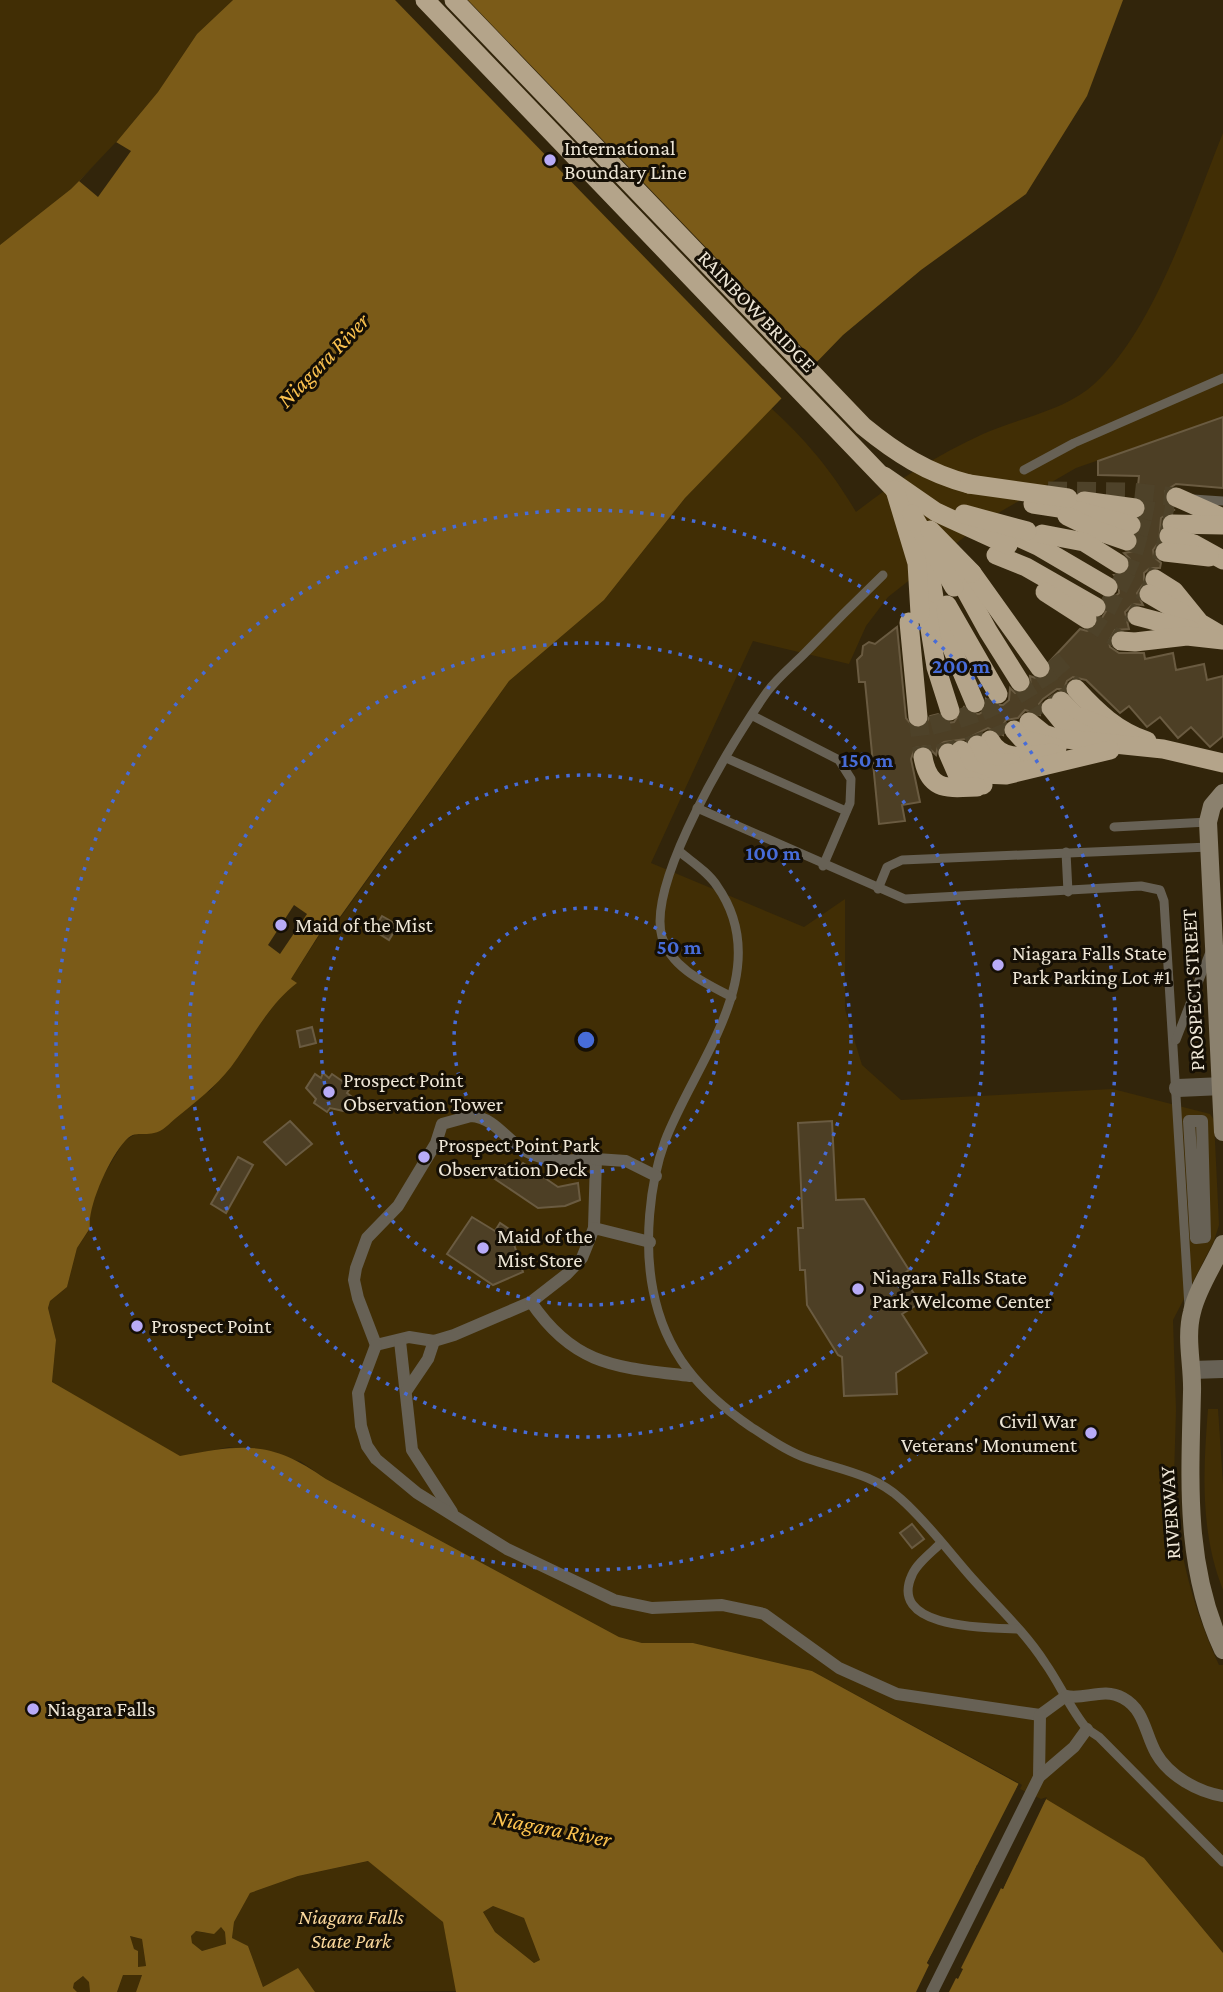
<svg xmlns="http://www.w3.org/2000/svg" width="1223" height="1992" font-family="'Crimson Pro',serif">
	<rect width="100%" height="100%" fill="#32250b"/>
	<g fill="#412e05">
		<polygon points="0,0 233,0 197,34 158,92 109,151 71,189 0,245"/>
		<path d="M1223,133V417L1076,468L986,520L888,597L866,626L849,664L753,641L651,863L804,927L845,899V1009L862,1065L901,1100L1113,1089L1210,1114L1214,1120L1219,1225L1214,1241L1173,1320L1176,1410L1173,1510L1177,1551L1182,1552C1190,1592 1202,1628 1219,1665H1223V1953L1144,1858L1016,1790L1019,1783L812,1671L693,1643H642L619,1637L326,1479L300,1461L229,1447L180,1457L52,1382L56,1340L48,1308L50,1301L67,1287L77,1248L90,1229L88,1217L99,1183L124,1141L211,1090L283,993L296,983L291,979L326,925L333,928L509,681L604,600L685,498L771,408C806,440 832,471 856,512C894,482 939,454 983,434C1016,419 1058,412 1087,390C1152,339 1192,209 1223,133Z"/>
		<path d="M1208,1409H1218L1223,1484V1590C1200,1532 1203,1471 1208,1409Z"/>
		<polygon points="369,1861 443,1922 457,1991 315,1992 298,1969 263,1987 248,1946 232,1938 234,1922 250,1893 298,1876"/>
		<polygon points="493,1906 524,1918 540,1960 534,1963 495,1932 483,1912"/>
		<polygon points="221,1927 225,1932 226,1944 202,1951 192,1943 191,1936 196,1931 205,1933"/>
		<polygon points="129,1936 142,1939 146,1966 137,1968 138,1951 134,1949"/>
		<polygon points="136,1973 142,1975 136,1992 117,1992 123,1975"/>
		<polygon points="83,1976 89,1982 90,1992 77,1992 73,1989 74,1983"/>
	</g>
	<path fill="#7b5b18" fill-rule="evenodd" d="M233,0H1123L1087,96L1026,194L921,270L843,335L685,498L604,600L509,681L332,928L325,925L291,979L297,983C268,1005 252,1039 231,1067C215,1087 196,1102 176,1118C170,1123 162,1132 154,1133C142,1136 134,1130 125,1141C110,1157 87,1207 90,1228L77,1248L67,1287L50,1301L48,1308L56,1340L52,1382L180,1456C244,1444 271,1440 326,1479L619,1637L642,1643H693L812,1671L1019,1784L1016,1790L1043,1804L1046,1799L1144,1858L1223,1953V1992H456L443,1922L368,1861L298,1876L250,1893L234,1922L232,1938L248,1946L263,1987L298,1968L315,1992H136L142,1975H123L117,1992H90L89,1982L83,1976L74,1983L73,1988L77,1992H0V245L71,189L109,151L158,92L197,34ZM977,1865L1007,1879L1003,1889L973,1874ZM493,1906L524,1918L540,1960L534,1963L495,1932L483,1912ZM221,1927L225,1932L226,1944L202,1951L192,1943L191,1936L196,1931L214,1934ZM130,1936L142,1939L146,1966L138,1967V1951L134,1949ZM932,1954L963,1969L958,1979L927,1963Z"/>
	<g fill="#32250b">
		<polygon points="395,0 468,0 819,365 784,401"/>
		<polygon points="116,142 131,151 98,197 79,181"/>
		<polygon points="294,905 307,914 280,954 268,945"/>
		<polygon points="1019,1783 1022,1785 1020,1789 1041,1799 1047,1797 1003,1889 1001,1888 949,1992 916,1992 929,1965 927,1963"/>
	</g>
	<g fill="#4d3f25" stroke="#6a5b41" stroke-width="2">
		<polygon points="1223,417 1223,488 1176,484 1165,491 1166,504 1174,510 1161,518 1159,542 1153,550 1154,557 1161,563 1160,568 1150,568 1144,573 1144,583 1137,593 1143,605 1133,604 1125,612 1129,629 1115,630 1109,641 1110,647 1119,653 1144,653 1145,659 1173,653 1176,670 1204,664 1207,680 1223,676 1223,736 1210,747 1191,727 1178,738 1160,717 1147,727 1129,706 1120,713 1086,680 1073,677 1067,681 1064,689 1057,689 1043,699 1039,704 1040,715 1025,710 1018,718 1006,720 1002,727 1003,735 988,728 966,739 944,742 938,746 936,755 927,746 915,748 911,759 920,802 902,805 905,821 879,824 865,682 859,682 857,660 862,655 863,646 869,642 875,644 897,627 906,718 914,728 924,727 930,716 938,714 947,723 954,722 964,707 968,713 979,714 985,710 986,699 992,705 1003,705 1009,700 1010,688 1015,693 1026,693 1031,687 1030,676 1041,680 1048,677 1052,667 1050,661 1080,629 1087,631 1097,626 1108,608 1104,598 1113,598 1119,593 1119,582 1114,575 1124,575 1130,570 1130,559 1124,553 1134,551 1139,544 1137,535 1143,528 1141,518 1147,509 1143,499 1137,496 1139,476 1098,475 1098,461"/>
		<polygon points="382,916 398,925 389,940 373,930"/>
		<polygon points="312,1027 316,1043 300,1047 297,1031"/>
		<polygon points="323,1073 329,1078 332,1074 345,1083 343,1086 349,1090 347,1093 352,1097 344,1111 330,1108 327,1112 314,1103 316,1099 306,1088 315,1074 321,1078"/>
		<polygon points="290,1121 312,1144 286,1165 264,1142"/>
		<polygon points="832,1121 836,1200 864,1199 909,1270 902,1275 920,1303 902,1314 927,1353 896,1373 897,1394 844,1396 842,1357 838,1355 807,1305 805,1270 800,1270 798,1228 803,1228 798,1123"/>
		<polygon points="238,1157 253,1165 226,1213 211,1204"/>
		<polygon points="523,1163 558,1187 578,1183 580,1200 565,1206 538,1208 495,1179 505,1165 516,1172"/>
		<polygon points="472,1217 495,1231 500,1223 509,1229 523,1272 493,1285 447,1254"/>
		<polygon points="912,1524 924,1539 912,1548 900,1533"/>
	</g>
	<g fill="none" stroke-linecap="round" stroke-linejoin="round">
		<g stroke="#4e4229" stroke-width="19" stroke-dasharray="19 10" stroke-linecap="butt">
			<polyline points="1048,491 1131,492 1176,497"/>
			<polyline points="1135,508 1173,515"/>
			<polyline points="1131,525 1169,536"/>
			<polyline points="1127,541 1165,552"/>
			<polyline points="1119,564 1155,579"/>
			<polyline points="1114,576 1149,594"/>
			<polyline points="1102,598 1137,616"/>
			<polyline points="1087,619 1121,641"/>
			<polyline points="1051,659 1076,689"/>
			<polyline points="1040,668 1061,701"/>
			<polyline points="1020,682 1040,715"/>
			<polyline points="986,699 1002,735"/>
			<polyline points="964,707 977,745"/>
			<polyline points="938,714 948,753"/>
			<polyline points="918,717 923,757"/>
		</g>
		<g stroke="#676155" stroke-width="9">
			<polyline points="1024,470 1074,443 1223,378"/>
			<polyline points="1193,499 1223,501"/>
			<polyline points="753,716 839,760 851,779 850,803 823,866"/>
			<polyline points="726,758 846,811"/>
			<polyline points="697,808 905,899 1141,886 1160,890 1164,901 1189,1307"/>
			<polyline points="1114,827 1208,822"/>
			<path d="M680,852C692,862 708,872 717,886C777,971 695,1062 665,1141C649,1185 644,1244 653,1290C665,1353 700,1392 751,1427C770,1439 788,1452 809,1459C842,1470 875,1475 901,1499C927,1522 949,1552 972,1578C997,1606 1025,1632 1045,1663C1060,1684 1070,1709 1087,1729L1099,1737L1223,1862"/>
			<polyline points="1066,852 1068,892"/>
			<polyline points="878,889 887,867 902,860 1209,847"/>
			<path d="M732,997C705,983 671,968 662,937C646,882 734,738 767,692C777,678 792,666 804,654C830,627 856,601 883,575"/>
			<polyline points="1176,1040 1210,952"/>
			<path d="M941,1543C932,1552 917,1563 912,1575C887,1629 988,1628 1017,1629"/>
		</g>
		<g stroke="#676155" stroke-width="12">
			<path d="M471,1116C496,1118 506,1141 526,1151C547,1163 573,1161 596,1159L594,1228L582,1258L567,1274L531,1302L454,1335L434,1341L409,1337L376,1345L358,1298L354,1280L356,1268L367,1238L398,1206L436,1143L442,1124Z"/>
			<polygon points="1189,1121 1202,1121 1205,1237 1196,1238"/>
			<polyline points="596,1159 626,1161 656,1176"/>
			<polyline points="594,1228 650,1242"/>
			<path d="M531,1302C575,1367 618,1367 690,1376"/>
			<polyline points="400,1341 412,1450 452,1512"/>
			<polyline points="376,1345 358,1393 361,1426 367,1446 376,1459 417,1493 507,1549 614,1600 652,1608 722,1605 764,1614 839,1668 897,1694 1040,1715"/>
			<polyline points="407,1390 428,1359 434,1341"/>
			<path d="M1040,1715L1066,1696C1086,1700 1103,1687 1123,1698C1145,1710 1145,1734 1156,1753C1169,1776 1198,1792 1223,1796"/>
			<polyline points="1039,1777 1040,1715"/>
			<polyline points="932,1992 1039,1777 1074,1747 1087,1729"/>
		</g>
		<g stroke="#676155" stroke-width="18">
			<polyline points="1178,1088 1223,1086"/>
			<polyline points="1192,1370 1223,1369"/>
		</g>
		<g stroke="#8b816e" stroke-width="18">
			<polyline points="1223,793 1212,806 1208,822 1223,1132"/>
			<path d="M1223,1244C1213,1266 1197,1289 1192,1312C1185,1338 1193,1366 1192,1392C1190,1482 1184,1566 1223,1650"/>
		</g>
		<g stroke="#b4a48a" stroke-width="19">
			<polyline points="425,0 894,489"/>
			<path d="M454,0L863,426C896,453 927,473 969,484"/>
			<polyline points="1176,497 1223,518"/>
			<polyline points="1084,501 1135,508"/>
			<polyline points="1033,504 1079,511 1131,525"/>
			<polyline points="1067,516 1098,531 1127,541"/>
			<polyline points="1172,524 1223,525"/>
			<polyline points="1005,531 1038,546 1108,587"/>
			<polyline points="1042,534 1084,542 1119,564"/>
			<polyline points="1169,536 1194,544 1223,560"/>
			<polyline points="1165,552 1209,557"/>
			<polyline points="996,555 1026,567 1096,607"/>
			<polyline points="928,560 936,610 975,703"/>
			<polyline points="950,562 988,631 1020,682"/>
			<polyline points="972,573 1040,668"/>
			<polyline points="1155,579 1174,591 1200,623 1222,636"/>
			<polyline points="1045,592 1087,619"/>
			<polyline points="1149,594 1190,618"/>
			<polyline points="947,605 998,694"/>
			<polyline points="927,610 936,667 950,711"/>
			<polyline points="1137,616 1190,630"/>
			<polyline points="909,622 918,717"/>
			<polyline points="1121,641 1135,642 1187,636 1223,640"/>
			<path d="M1076,689C1097,712 1117,731 1147,741"/>
			<polyline points="1061,701 1075,715 1111,729"/>
			<polyline points="1051,708 1064,724 1088,737"/>
			<polyline points="1029,722 1044,734 1056,738 1163,749 1223,763"/>
			<polyline points="1014,730 1022,739 1057,748"/>
			<path d="M990,740C1003,764 1029,755 1052,753"/>
			<path d="M977,745C984,762 995,765 1012,763"/>
			<polyline points="961,750 971,769 982,774 1006,775 1110,750"/>
			<polyline points="948,753 958,776 983,785"/>
			<path d="M923,757C929,792 948,788 977,787"/>
		</g>
		<g stroke="#b4a48a" stroke-width="19">
			<polyline points="884,476 936,512 1008,545"/>
			<polyline points="969,484 1068,498"/>
			<polyline points="895,490 917,563 920,614"/>
			<polyline points="912,514 954,587"/>
			<polyline points="964,514 1027,531"/>
			<polyline points="930,530 972,573"/>
		</g>
	</g>
	<g fill="none" stroke="#476cd8" stroke-width="3.5" stroke-dasharray="3.5 7">
		<circle cx="586" cy="1040" r="132"/>
		<circle cx="586" cy="1040" r="265"/>
		<circle cx="586" cy="1040" r="397"/>
		<circle cx="586" cy="1040" r="530"/>
	</g>
	<g fill="#b8abf7" stroke="#150f05" stroke-width="2.5">
		<circle cx="550" cy="160" r="7"/>
		<circle cx="281" cy="925" r="7"/>
		<circle cx="998" cy="965" r="7"/>
		<circle cx="329" cy="1092" r="7"/>
		<circle cx="424" cy="1157" r="7"/>
		<circle cx="483" cy="1248" r="7"/>
		<circle cx="858" cy="1289" r="7"/>
		<circle cx="137" cy="1326" r="7"/>
		<circle cx="1091" cy="1433" r="7"/>
		<circle cx="33" cy="1709" r="7"/>
	</g>
	<g text-anchor="middle" dominant-baseline="central" stroke-width="6" stroke-linejoin="round" paint-order="stroke">
		<g font-size="21" fill="#eee6d6" stroke="#150f05" text-anchor="start">
			<text x="564" y="148">International<tspan x="564" dy="24">Boundary Line</tspan></text>
			<text x="295" y="925">Maid of the Mist</text>
			<text x="1012" y="953">Niagara Falls State<tspan x="1012" dy="24">Park Parking Lot #1</tspan></text>
			<text x="343" y="1080">Prospect Point<tspan x="343" dy="24">Observation Tower</tspan></text>
			<text x="438" y="1145">Prospect Point Park<tspan x="438" dy="24">Observation Deck</tspan></text>
			<text x="497" y="1236">Maid of the<tspan x="497" dy="24">Mist Store</tspan></text>
			<text x="872" y="1277">Niagara Falls State<tspan x="872" dy="24">Park Welcome Center</tspan></text>
			<text x="151" y="1326">Prospect Point</text>
			<text x="1077" y="1421" text-anchor="end">Civil War<tspan x="1077" dy="24">Veterans' Monument</tspan></text>
			<text x="47" y="1709">Niagara Falls</text>
		</g>
		<g font-size="21" fill="#eee6d6" stroke="#150f05">
			<text transform="translate(757 311) rotate(46)">RAINBOW BRIDGE</text>
			<text transform="translate(1193 990) rotate(-93)">PROSPECT STREET</text>
			<text transform="translate(1170 1513) rotate(-94)">RIVERWAY</text>
		</g>
		<g font-size="21" font-style="italic" fill="#fad79b" stroke="#150f05">
			<text x="351" y="1917">Niagara Falls<tspan x="351" dy="24">State Park</tspan></text>
		</g>
		<g font-size="23" font-style="italic" fill="#fbc24f" stroke="#150f05">
			<text transform="translate(323 360) rotate(-46)">Niagara River</text>
			<text transform="translate(552 1828) rotate(11)">Niagara River</text>
		</g>
	</g>
	<circle cx="586" cy="1040" r="10" fill="#476cd8" stroke="#150f05" stroke-width="3.5"/>
	<g font-size="21" text-anchor="middle" font-weight="bold" fill="#476cd8" stroke="#150f05" stroke-width="6" stroke-linejoin="round" paint-order="stroke">
		<text x="961" y="673">200 m</text>
		<text x="867" y="767">150 m</text>
		<text x="773" y="860">100 m</text>
		<text x="679" y="954">50 m</text>
	</g>
</svg>
